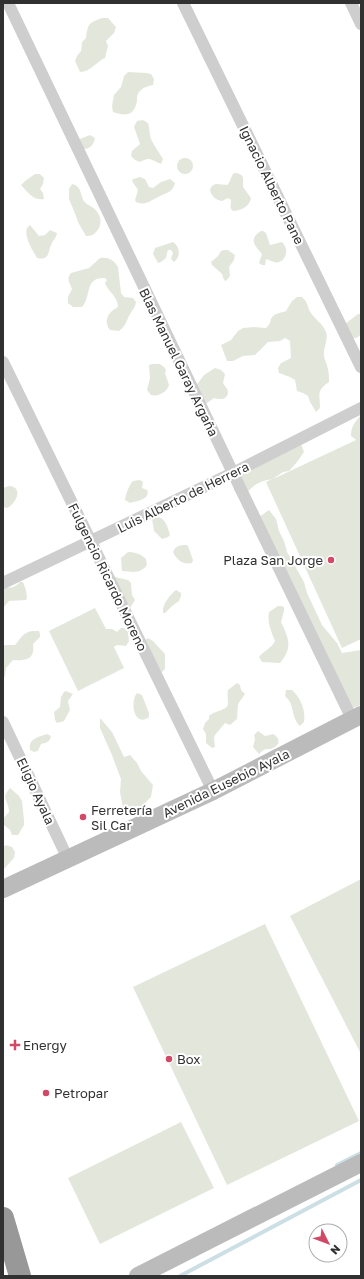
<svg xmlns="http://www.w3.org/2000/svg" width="364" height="1279" font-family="'Golos Text',sans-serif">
	<rect width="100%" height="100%" fill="#fff"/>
	<g fill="#e3e7db">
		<path d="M102,18H108L116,27L114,33L106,41L108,46L105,58C96,62 90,72 80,72L75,61L77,56L81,51L82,42L86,38C88,24 88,23 102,18Z"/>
		<path d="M128,72L146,73L151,74L154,79L153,85C149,86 144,87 141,90C137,93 137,97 137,101C134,117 125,116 113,112L112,106L114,95L121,87L124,76Z"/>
		<path d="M143,120L148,123C150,129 149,134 151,139C154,146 159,152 163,159L161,164C151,160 150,156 140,162L135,160L131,156L132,151L140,144L134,127L137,121Z"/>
		<path d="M90,135L95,138C93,147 88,151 79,148L80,139Z"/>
		<circle cx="185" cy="166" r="8"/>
		<path d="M234,173H237C245,175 243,180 243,187L251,198C250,206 241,211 233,211C229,208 231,205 231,200L228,198L222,201C216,200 211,196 210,190C213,181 220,185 227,185C231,182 230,177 234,173Z"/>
		<path d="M35,174H40L44,178L43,184L40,189L43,193L44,199C33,201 28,192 21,185L25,181Z"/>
		<path d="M140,177L145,179L149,187L153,188L161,182L170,179L175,183C173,193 165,193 158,197C150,201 146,206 136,202L135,200L138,190L132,181L133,179Z"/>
		<path d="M72,184C82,186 80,195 84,201C86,204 89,205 92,207C100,212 104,223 97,231C94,235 91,236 86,236L78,222L76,216L69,199V189Z"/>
		<path d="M30,225L39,236L45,235L50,230L57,233C56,239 53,240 51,245C48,251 50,261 37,258C33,251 20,231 30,225Z"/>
		<path d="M261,231H263L266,233L270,245L282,242C288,247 288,259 279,262C275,264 270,260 266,259L265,265H262L259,263L262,254C255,246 248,239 261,231Z"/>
		<path d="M173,242C180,246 181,257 174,262L172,260L171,258L173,253L171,250H168L167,253L166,258L161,262L158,263L153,254L155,248Z"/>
		<polygon points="224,250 228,250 235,255 234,260 229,267 230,276 226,281 224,280 222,274 212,265 211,262 218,256 221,251"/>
		<path d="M100,258C108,257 114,260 118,267L121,293L124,297L133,298L136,302C135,308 133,309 130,314C126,321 127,325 119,331L110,330C105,324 106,316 112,311C114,309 116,308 118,307C118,296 108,292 105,283L107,280L105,278C84,277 92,296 82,307H73L68,303V297L72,289C70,284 66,278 71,273L89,268Z"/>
		<path d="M297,297H302C309,303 307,308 311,313C315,319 322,323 325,330C329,337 325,344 324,351C323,358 327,363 328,369C329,373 329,378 329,382C316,391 320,394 320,408L316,412L310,402L308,396L303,393L297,391L295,380L290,377L279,373L278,368L281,363L291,358L290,341L285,338L280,341L268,342L255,355L243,356L233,361H227L221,345L231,340L238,331L243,328L254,327L266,328C270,324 270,323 271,319C274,313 281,313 286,311L292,301Z"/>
		<polygon points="358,314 361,314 361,335 356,338 349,338 345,324"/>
		<path d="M152,364H160L165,368L166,371L165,373L169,385C167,392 158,397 151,395L147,390L150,378L149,365Z"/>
		<path d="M215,368L221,370L225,374L223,383C224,385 228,389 228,392C228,400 219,400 214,398L207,403H204L195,387L204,375Z"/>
		<path d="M361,415V639L342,648L266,482L272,479C256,482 253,486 243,497L237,495L234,490L237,478L255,456H279L297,442L302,446L304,452L297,462L289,471L283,472L273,479L356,440L351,436C351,426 355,422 361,415Z"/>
		<path d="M140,480L143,482L142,488L147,490C151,499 137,501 130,503L125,500C125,496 130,483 133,481C134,481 139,480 140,480Z"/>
		<path d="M9,486C24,487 16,504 7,508L3,507V488Z"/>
		<polygon points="269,510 276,519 279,531 284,541 287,552 304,582 307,593 322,625 337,643 342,653 361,650 361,705 347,710 259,517"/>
		<path d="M156,516C166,519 167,525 170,535L168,537L162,539L154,531L152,519L153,517Z"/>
		<path d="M186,545L188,546L193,560L192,563C182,565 177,560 173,552C175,546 180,545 186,545Z"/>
		<path d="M128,552C135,552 141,554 146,559L147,565C140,574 133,572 122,571L121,558Z"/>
		<polygon points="115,577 128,580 131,583 132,595 135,600 130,608 113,578"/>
		<path d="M20,582H23L26,590L27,598L26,600L9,601L3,608V587C12,588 14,588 20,582Z"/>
		<path d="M176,590L181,593V596L179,601L172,606L165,613H163C162,604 170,595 176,590Z"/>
		<path d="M278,606H281L284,607V611L281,622C289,639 293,648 280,663L262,662L259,657C264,650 271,649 275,641C271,631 267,622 269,612Z"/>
		<polygon points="95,608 106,629 112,629 117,632 121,628 124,628 128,632 129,641 126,646 117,645 114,647 124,668 78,691 49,631"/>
		<path d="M33,631H39L40,634V637L33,644C35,659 27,661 13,660L6,668L5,676L3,679V647L5,645H15C21,638 23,632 33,631Z"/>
		<polygon points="148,638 153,641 165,654 165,669 161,673 141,643"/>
		<path d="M237,683L240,685L241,690L245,694L238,704L237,719L230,725L225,723L215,735L214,738L215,747L212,748L206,743V734L203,729L205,723L209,719V716C214,711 228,710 228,704C228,699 227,695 228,690Z"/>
		<path d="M286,690H292C301,698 306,711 304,722L300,726C290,716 296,706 285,696Z"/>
		<polygon points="66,691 73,694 68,701 70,710 64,721 57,723 55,720 54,712 60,707 61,697 64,692"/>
		<path d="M137,693L142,695L149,713V717C135,728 129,703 137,693Z"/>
		<polygon points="100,718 112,732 124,757 130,755 137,763 141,771 153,785 151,797 143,805 132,810 123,808 120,792 121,779 112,755 100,728"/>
		<path d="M258,731L265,736L273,734C280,737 281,745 273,748C270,750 267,748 264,750C263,750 259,754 259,754L253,747L255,739L254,735Z"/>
		<path d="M47,734L51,736C50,742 46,743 41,744L38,751L34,752L30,750C28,738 39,737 47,734Z"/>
		<path d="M10,788L19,796L22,801L24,820V825L18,835H12L10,830L3,824V819L9,812C9,800 0,799 10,788Z"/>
		<polygon points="6,845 12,847 15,852 14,858 3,870 3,847"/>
		<polygon points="361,879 361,1054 290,916"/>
		<polygon points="265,924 359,1121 227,1185 133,987"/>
		<polygon points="181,1122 214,1188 100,1244 68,1178"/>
	</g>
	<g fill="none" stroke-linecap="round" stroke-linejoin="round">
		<g stroke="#cbdfe5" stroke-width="4">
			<polyline points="337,1165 361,1153"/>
			<polyline points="180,1276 361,1180"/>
		</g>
		<g stroke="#cecece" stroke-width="12">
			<polyline points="8,3 233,473 352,719"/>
			<polyline points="183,3 361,367"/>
			<polyline points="351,3 361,24"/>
			<polyline points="3,362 213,791"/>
			<polyline points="3,583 233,473 361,408"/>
			<polyline points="3,722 68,859"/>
		</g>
		<g stroke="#bbb" stroke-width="18">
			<polyline points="3,889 213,791 361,715"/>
			<polyline points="138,1276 361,1163"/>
		</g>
		<polyline stroke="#989898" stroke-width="22" points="3,1218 20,1276"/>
	</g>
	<g fill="#d24967" stroke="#fff" stroke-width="1.5">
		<circle cx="331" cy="560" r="4"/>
		<circle cx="83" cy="817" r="4"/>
		<path d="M13 1039h4v4h4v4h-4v4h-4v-4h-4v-4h4z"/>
		<circle cx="169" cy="1059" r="4"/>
		<circle cx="46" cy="1093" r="4"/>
	</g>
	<g text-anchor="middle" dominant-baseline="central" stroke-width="4" stroke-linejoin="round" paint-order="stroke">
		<g font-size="13" fill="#313131" stroke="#fff">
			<text transform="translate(272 185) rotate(64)">Ignacio Alberto Pane</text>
			<text transform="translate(179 362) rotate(64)">Blas Manuel Garay Argaña</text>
			<text transform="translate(183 497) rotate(-26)">Luis Alberto de Herrera</text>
			<text transform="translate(108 577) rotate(64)">Fulgencio Ricardo Moreno</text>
			<text transform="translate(226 783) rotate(-26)">Avenida Eusebio Ayala</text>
			<text transform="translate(36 791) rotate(65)">Eligio Ayala</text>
		</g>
		<g font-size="13" fill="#313131" stroke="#fff" text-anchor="start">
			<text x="323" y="560" text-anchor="end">Plaza San Jorge</text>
			<text x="91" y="810">Ferretería<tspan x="91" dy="15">Sil Car</tspan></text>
			<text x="23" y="1045">Energy</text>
			<text x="177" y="1059">Box</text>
			<text x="54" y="1093">Petropar</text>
		</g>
	</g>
	<rect width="364" height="1279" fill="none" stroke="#313131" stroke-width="8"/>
	<g transform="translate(328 1243) rotate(132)"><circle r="19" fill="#ffffff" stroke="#adadad"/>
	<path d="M0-3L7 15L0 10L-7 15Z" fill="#d24967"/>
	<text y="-6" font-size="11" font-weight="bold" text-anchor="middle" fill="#313131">N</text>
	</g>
</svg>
